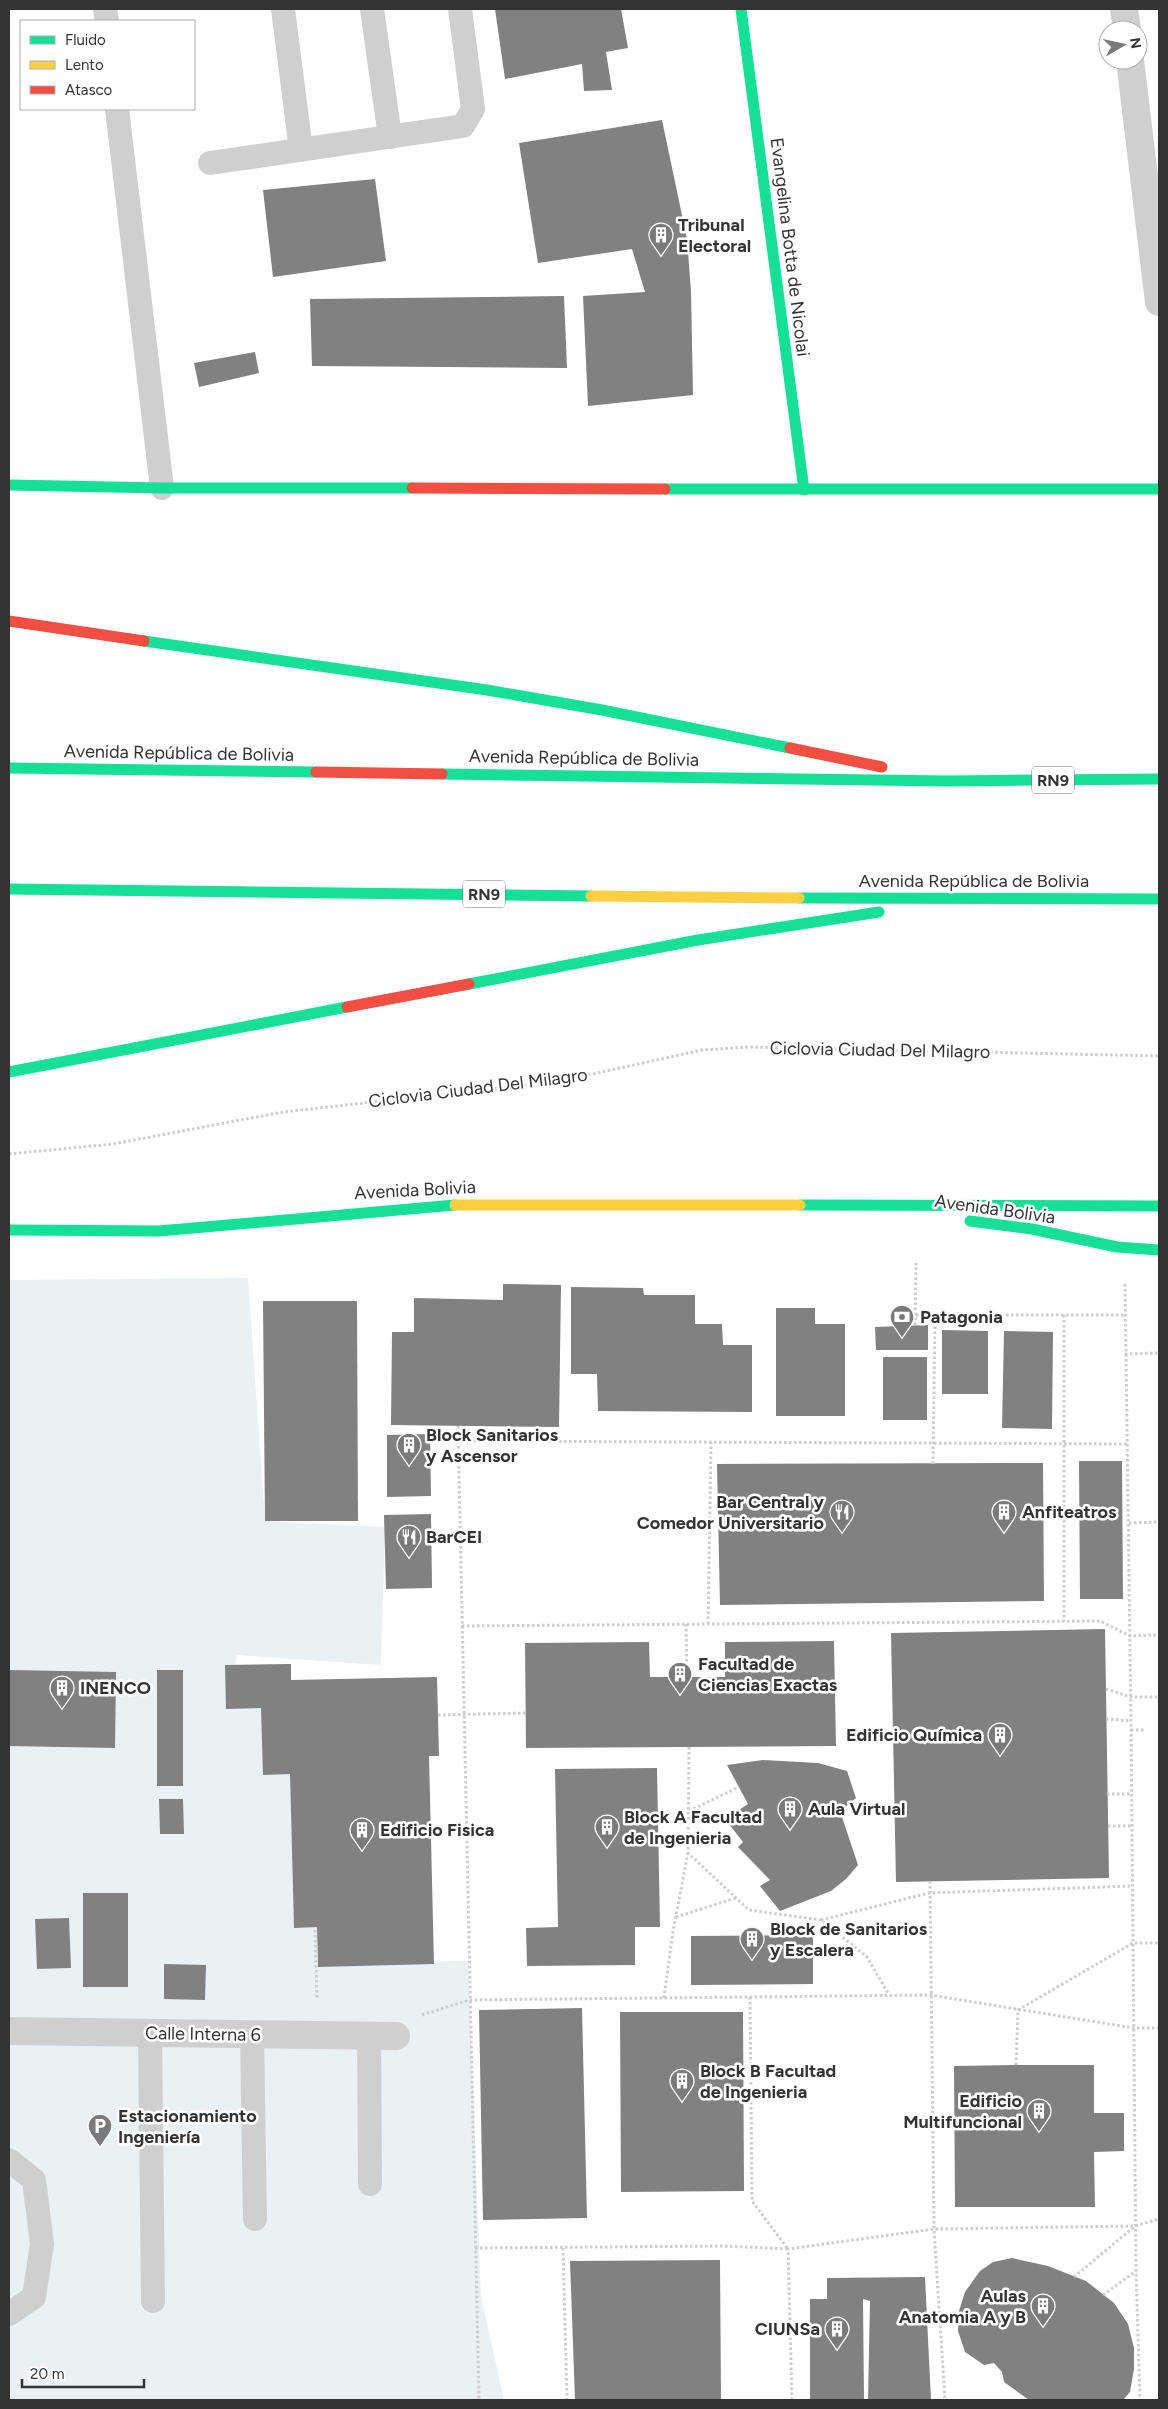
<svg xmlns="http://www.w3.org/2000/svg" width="1168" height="2409" font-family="Figtree,sans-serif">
	<rect width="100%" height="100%" fill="#fff"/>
	<polygon fill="#ebf0f3" points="248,1278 265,1521 385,1527 381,1665 237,1655 226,1709 261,1708 290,1774 294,1927 317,1927 317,1963 468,1961 481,2296 504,2400 9,2400 9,1280"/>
	<g fill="#818181">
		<polygon points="495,9 621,9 628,48 606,52 612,90 584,91 582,64 505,79"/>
		<polygon points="662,120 687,239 691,291 693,395 588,406 583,296 645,292 632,249 538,263 519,143"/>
		<polygon points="375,179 386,261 273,277 263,190"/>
		<polygon points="564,296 567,368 312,366 310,299"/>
		<polygon points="255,352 259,373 199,387 194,363"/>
		<polygon points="503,1284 561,1285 559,1427 391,1425 392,1332 414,1332 414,1298 503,1300"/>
		<polygon points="571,1287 643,1288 644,1295 695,1295 695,1324 722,1324 723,1345 752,1345 752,1412 598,1411 597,1374 571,1374"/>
		<polygon points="263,1301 357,1301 358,1521 265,1521"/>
		<polygon points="776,1308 815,1308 815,1324 845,1324 845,1416 776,1416"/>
		<polygon points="928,1325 928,1350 876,1350 875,1327"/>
		<polygon points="942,1330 988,1331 988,1394 942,1394"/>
		<polygon points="1004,1331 1053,1332 1052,1429 1002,1428"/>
		<rect x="883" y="1357" width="44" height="63"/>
		<polygon points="430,1434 431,1496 387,1497 387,1435"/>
		<polygon points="1079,1461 1122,1461 1123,1599 1080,1599"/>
		<polygon points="1043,1463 1044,1601 720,1605 717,1464"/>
		<polygon points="431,1514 432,1588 386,1589 384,1515"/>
		<polygon points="1105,1629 1109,1878 896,1882 891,1633"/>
		<polygon points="834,1641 836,1746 526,1748 525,1643 649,1642 650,1677 725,1677 725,1642"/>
		<polygon points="291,1664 291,1680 437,1677 439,1756 429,1756 434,1964 318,1967 317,1927 294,1928 290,1774 263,1775 261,1708 226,1709 225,1665"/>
		<polygon points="9,1670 116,1672 115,1748 9,1746"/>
		<rect x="157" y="1670" width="26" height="116"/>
		<polygon points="763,1760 818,1763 847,1771 856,1798 840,1811 858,1865 846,1879 831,1891 780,1911 760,1886 770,1880 738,1847 743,1842 725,1819 748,1804 727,1765"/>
		<polygon points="657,1768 660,1927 635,1927 635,1965 527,1966 526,1928 558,1927 555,1769"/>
		<polygon points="159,1799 183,1799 184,1834 160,1834"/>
		<rect x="83" y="1893" width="45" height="94"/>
		<polygon points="69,1918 71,1968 37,1969 35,1919"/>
		<polygon points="813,1935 813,1984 691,1985 691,1936"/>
		<polygon points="164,1964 206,1965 205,2000 164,1999"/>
		<polygon points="582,2008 587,2218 483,2220 479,2010"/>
		<polygon points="620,2012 743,2012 744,2191 621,2192"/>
		<polygon points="1016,2065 1094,2065 1094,2113 1124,2113 1124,2151 1094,2152 1095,2207 955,2207 954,2066"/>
		<polygon points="1012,2258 1048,2266 1086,2281 1114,2303 1128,2324 1134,2348 1134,2369 1130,2392 1123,2400 1029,2400 1004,2382 1002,2372 994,2363 984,2365 965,2352 958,2331 959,2311 965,2292 980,2271 993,2262"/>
		<polygon points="720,2260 721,2400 575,2400 570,2261"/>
		<polygon points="925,2277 931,2400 868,2400 870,2301 863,2299 864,2399 810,2400 810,2299 827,2299 827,2278"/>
	</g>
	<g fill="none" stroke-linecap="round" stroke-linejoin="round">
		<g stroke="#cdcdcd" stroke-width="3" stroke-dasharray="2.5 2.5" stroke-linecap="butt">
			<polyline points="9,1154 113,1144 283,1112 561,1081 702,1050 749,1047 1159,1056"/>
			<polyline points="1125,1284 1131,1721 1136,2271 1140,2400"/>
			<polyline points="916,1315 1125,1315"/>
			<polyline points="1064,1315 1064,1621"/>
			<polyline points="915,1325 916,1263"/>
			<polyline points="1125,1354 1159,1353"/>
			<polyline points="458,1426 479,2400"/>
			<polyline points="459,1441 1127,1444"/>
			<polyline points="933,1464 935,1315"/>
			<polyline points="1129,1523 1159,1522"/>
			<polyline points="686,1624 687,1677"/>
			<polyline points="708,1624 711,1442"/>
			<polyline points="462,1626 1100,1621 1130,1636 1159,1635"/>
			<polyline points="1106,1689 1131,1697 1159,1697"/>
			<polyline points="438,1715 526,1713"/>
			<polyline points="1106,1719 1131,1721"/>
			<polyline points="1131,1730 1145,1730"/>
			<polyline points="689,1747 688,1853 749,1910 821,1920 867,1957 889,1995"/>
			<polyline points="1107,1794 1132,1794"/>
			<polyline points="689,1811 739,1787"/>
			<polyline points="1108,1826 1132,1826"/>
			<polyline points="930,1881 934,2229 945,2400"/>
			<polyline points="676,1917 736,1898"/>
			<polyline points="821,1920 929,1893 1133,1886"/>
			<polyline points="315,1930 317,1999"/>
			<polyline points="750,1997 752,2201 788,2249"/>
			<polyline points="664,1998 673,1931 688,1853"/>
			<polyline points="422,2015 469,2000 930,1995 1134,2028 1159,2028"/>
			<polyline points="1016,2065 1018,2010 1133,1943 1159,1943"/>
			<polyline points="475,2248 724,2246 788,2249"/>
			<polyline points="563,2248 567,2400"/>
			<polyline points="1074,2277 1135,2226"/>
			<polyline points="1103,2295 1136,2271"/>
			<polyline points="792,2400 788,2249 934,2229 1135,2226 1159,2219"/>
		</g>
		<g stroke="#cfcfcf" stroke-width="24">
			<polyline points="105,9 107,21"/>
			<polyline points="283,9 301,150"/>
			<polyline points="372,9 390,137"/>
			<polyline points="117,109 162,488"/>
			<polyline points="210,163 463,126 473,109 460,9"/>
			<polyline points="150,2033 153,2301"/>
			<polyline points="252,2034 255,2219"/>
			<polyline points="369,2036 370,2184"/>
			<polyline points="9,2160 34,2180 42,2244 34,2297 9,2314"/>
		</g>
		<g stroke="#cfcfcf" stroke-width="28">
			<polyline points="1124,9 1127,30"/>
			<polyline points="1130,60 1159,302"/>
			<polyline points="9,2031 396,2036"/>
		</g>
		<g stroke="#16e098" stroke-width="11">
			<polyline points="741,9 804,490"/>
			<polyline points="9,485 162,488 412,488"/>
			<polyline points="665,489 1159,489"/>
			<polyline points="144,641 487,690 602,710 790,748"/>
			<polyline points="9,768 316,772"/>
			<polyline points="442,774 948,781 1159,779"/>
			<polyline points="9,889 591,896"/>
			<polyline points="799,898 1159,899"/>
			<polyline points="469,984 698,940 879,912"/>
			<polyline points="9,1072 347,1007"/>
			<polyline points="800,1205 1159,1206"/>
			<polyline points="970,1221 1032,1229 1117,1247 1159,1250"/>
			<polyline points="9,1230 159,1231 455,1205"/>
		</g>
		<g stroke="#ffcf43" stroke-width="11">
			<polyline points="591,896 799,898"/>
			<polyline points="455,1205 800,1205"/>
		</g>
		<g stroke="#f24e42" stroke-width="11">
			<polyline points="412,488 665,489"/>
			<polyline points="9,621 144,641"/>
			<polyline points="790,748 882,767"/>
			<polyline points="316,772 442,774"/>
			<polyline points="347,1007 469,984"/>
		</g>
	</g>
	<defs>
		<symbol id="building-pin" viewBox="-11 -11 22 30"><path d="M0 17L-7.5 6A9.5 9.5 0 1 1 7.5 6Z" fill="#7a7a7a" stroke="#fff"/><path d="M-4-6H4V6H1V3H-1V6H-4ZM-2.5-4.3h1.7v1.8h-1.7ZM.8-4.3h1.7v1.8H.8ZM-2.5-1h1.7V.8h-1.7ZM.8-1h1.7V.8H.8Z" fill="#fff"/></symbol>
		<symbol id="bank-pin" viewBox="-11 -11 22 30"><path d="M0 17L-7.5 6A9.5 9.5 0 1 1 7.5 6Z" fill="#7a7a7a" stroke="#fff"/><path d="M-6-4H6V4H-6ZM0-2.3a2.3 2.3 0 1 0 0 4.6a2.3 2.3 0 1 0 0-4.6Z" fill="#fff"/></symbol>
		<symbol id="restaurant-pin" viewBox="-11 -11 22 30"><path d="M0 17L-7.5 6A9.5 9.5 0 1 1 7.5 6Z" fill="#7a7a7a" stroke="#fff"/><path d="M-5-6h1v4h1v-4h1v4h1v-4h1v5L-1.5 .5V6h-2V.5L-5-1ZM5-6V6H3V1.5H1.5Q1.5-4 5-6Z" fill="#fff"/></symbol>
		<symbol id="parking-pin" viewBox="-11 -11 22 30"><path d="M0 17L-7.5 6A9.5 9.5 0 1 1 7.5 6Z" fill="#7a7a7a" stroke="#fff"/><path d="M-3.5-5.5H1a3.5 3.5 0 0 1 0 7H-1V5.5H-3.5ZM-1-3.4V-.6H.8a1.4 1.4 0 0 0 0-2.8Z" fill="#fff"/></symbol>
	</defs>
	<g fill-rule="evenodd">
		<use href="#building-pin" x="647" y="221" width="28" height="38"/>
		<use href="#bank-pin" x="888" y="1303" width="28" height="38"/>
		<use href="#building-pin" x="395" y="1431" width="28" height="38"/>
		<use href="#restaurant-pin" x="828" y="1498" width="28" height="38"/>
		<use href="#building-pin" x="990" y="1498" width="28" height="38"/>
		<use href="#restaurant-pin" x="395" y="1523" width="28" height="38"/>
		<use href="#building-pin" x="666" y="1660" width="28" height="38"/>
		<use href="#building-pin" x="48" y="1674" width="28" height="38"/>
		<use href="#building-pin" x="986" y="1721" width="28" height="38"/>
		<use href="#building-pin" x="776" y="1795" width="28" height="38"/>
		<use href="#building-pin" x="593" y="1813" width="28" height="38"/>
		<use href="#building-pin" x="348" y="1816" width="28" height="38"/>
		<use href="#building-pin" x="738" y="1925" width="28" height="38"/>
		<use href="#building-pin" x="668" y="2067" width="28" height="38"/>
		<use href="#building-pin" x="1025" y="2097" width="28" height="38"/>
		<use href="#parking-pin" x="86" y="2112" width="28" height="38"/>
		<use href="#building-pin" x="1029" y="2292" width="28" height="38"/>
		<use href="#building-pin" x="823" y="2315" width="28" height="38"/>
	</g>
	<g text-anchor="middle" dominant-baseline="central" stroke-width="5" stroke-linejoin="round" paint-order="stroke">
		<g fill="#fff" stroke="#707070" stroke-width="1">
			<rect x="1032" y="766.5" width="42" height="27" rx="4"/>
			<rect x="463" y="880.5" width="42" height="27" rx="4"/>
		</g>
		<g font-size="16" font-weight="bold" fill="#333">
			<text x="1053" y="780">RN9</text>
			<text x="484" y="894">RN9</text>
		</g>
		<g font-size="18" font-weight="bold" fill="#333" stroke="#fff" text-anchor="start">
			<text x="678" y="225">Tribunal<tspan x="678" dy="21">Electoral</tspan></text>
			<text x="920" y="1317">Patagonia</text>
			<text x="426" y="1435">Block Sanitarios<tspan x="426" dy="21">y Ascensor</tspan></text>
			<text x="824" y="1502" text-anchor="end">Bar Central y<tspan x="824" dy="21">Comedor Universitario</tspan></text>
			<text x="1022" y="1512">Anfiteatros</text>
			<text x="426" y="1537">BarCEI</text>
			<text x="698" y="1664">Facultad de<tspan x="698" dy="21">Ciencias Exactas</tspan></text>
			<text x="80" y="1688">INENCO</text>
			<text x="982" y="1735" text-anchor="end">Edificio Química</text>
			<text x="808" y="1809">Aula Virtual</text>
			<text x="624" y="1817">Block A Facultad<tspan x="624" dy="21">de Ingenieria</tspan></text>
			<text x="380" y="1830">Edificio Fisica</text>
			<text x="770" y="1929">Block de Sanitarios<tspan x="770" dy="21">y Escalera</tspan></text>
			<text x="700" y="2071">Block B Facultad<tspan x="700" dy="21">de Ingenieria</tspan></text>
			<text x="1022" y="2101" text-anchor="end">Edificio<tspan x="1022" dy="21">Multifuncional</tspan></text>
			<text x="118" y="2116">Estacionamiento<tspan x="118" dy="21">Ingeniería</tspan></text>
			<text x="1026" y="2296" text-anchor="end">Aulas<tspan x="1026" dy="21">Anatomia A y B</tspan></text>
			<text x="820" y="2329" text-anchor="end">CIUNSa</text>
		</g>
		<g font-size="18" fill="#333" stroke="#fff">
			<text transform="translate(790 247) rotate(83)">Evangelina Botta de Nicolai</text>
			<text transform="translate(179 753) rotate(1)">Avenida República de Bolivia</text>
			<text transform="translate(584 758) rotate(1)">Avenida República de Bolivia</text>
			<text x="974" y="881">Avenida República de Bolivia</text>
			<text transform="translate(880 1050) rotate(1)">Ciclovia Ciudad Del Milagro</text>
			<text transform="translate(478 1088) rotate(-7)">Ciclovia Ciudad Del Milagro</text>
			<text transform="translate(415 1190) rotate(-3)">Avenida Bolivia</text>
			<text transform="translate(995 1209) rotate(8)">Avenida Bolivia</text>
			<text transform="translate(203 2034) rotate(1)">Calle Interna 6</text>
		</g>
	</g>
	<rect width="1168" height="2409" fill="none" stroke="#333333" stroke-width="20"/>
	<rect x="20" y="20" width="175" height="90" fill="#ffffff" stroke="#adadad"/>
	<rect x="30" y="36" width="25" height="8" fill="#16e098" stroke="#adadad"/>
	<text x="65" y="45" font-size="15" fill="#333333">Fluido</text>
	<rect x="30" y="61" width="25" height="8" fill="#ffcf43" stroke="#adadad"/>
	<text x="65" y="70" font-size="15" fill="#333333">Lento</text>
	<rect x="30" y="86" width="25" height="8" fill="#f24e42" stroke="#adadad"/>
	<text x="65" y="95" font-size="15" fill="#333333">Atasco</text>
	<g transform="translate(1123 45) rotate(81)"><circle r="24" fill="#ffffff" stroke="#adadad"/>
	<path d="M0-4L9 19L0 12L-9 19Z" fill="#7a7a7a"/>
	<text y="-8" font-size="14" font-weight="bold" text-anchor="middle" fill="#333333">N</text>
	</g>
	<path d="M22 2379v8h122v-8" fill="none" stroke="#333333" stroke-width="2.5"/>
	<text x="30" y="2379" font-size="15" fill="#333333" stroke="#ffffff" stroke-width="4" paint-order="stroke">20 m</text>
</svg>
